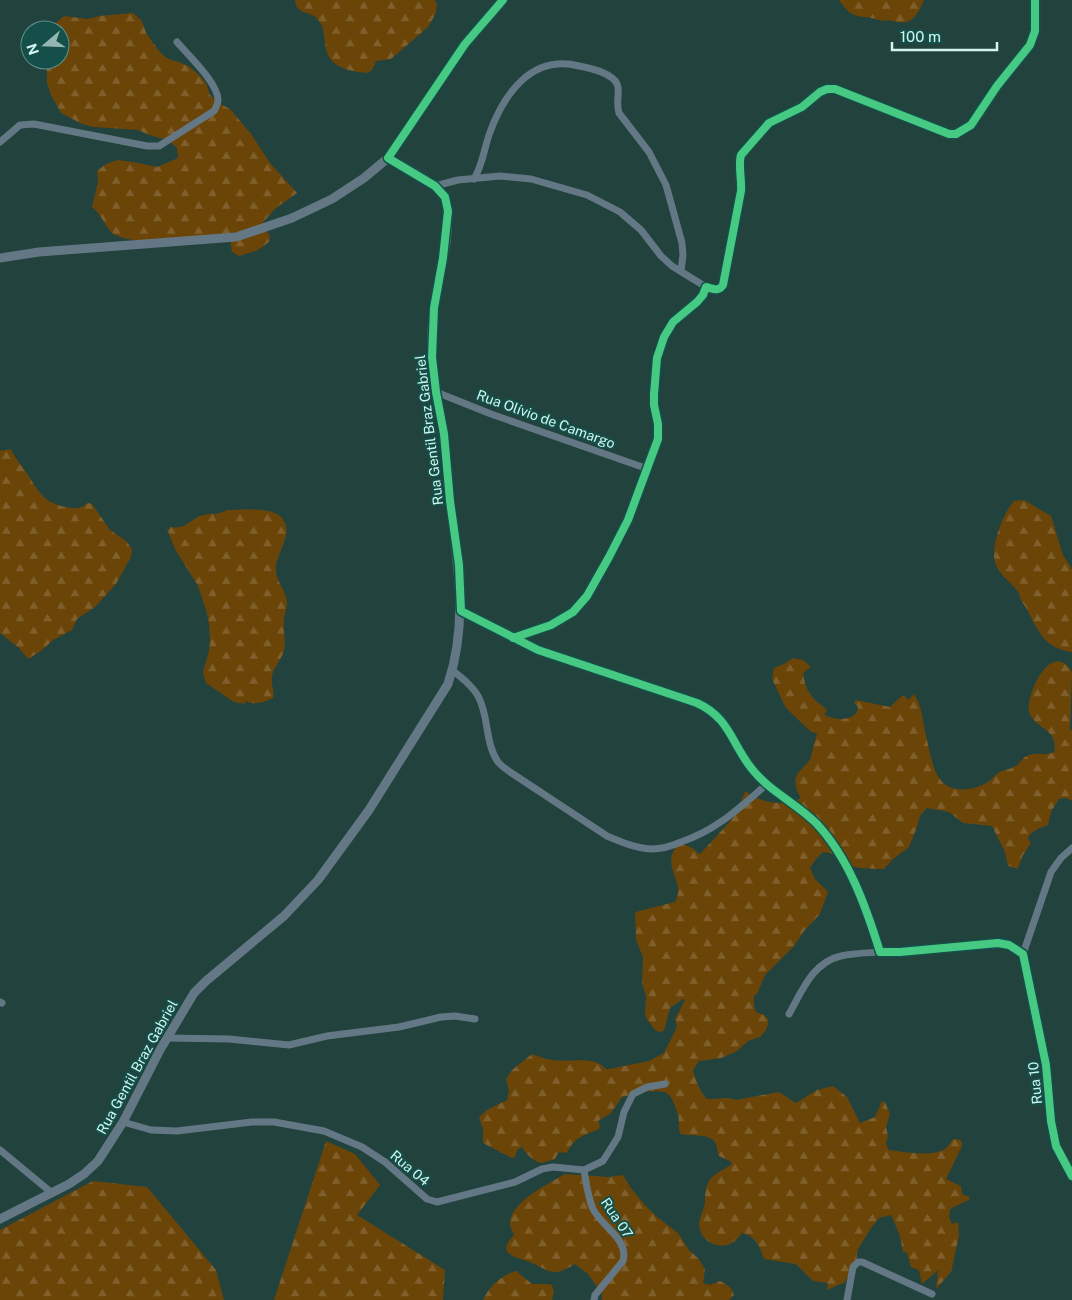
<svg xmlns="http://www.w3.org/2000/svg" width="1072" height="1300" font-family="'Public Sans',sans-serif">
	<defs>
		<pattern id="forest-firs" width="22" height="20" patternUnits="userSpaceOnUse" patternTransform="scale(1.25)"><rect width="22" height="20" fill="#6b4408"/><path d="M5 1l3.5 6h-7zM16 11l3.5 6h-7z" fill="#7f602c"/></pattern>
	</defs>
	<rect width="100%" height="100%" fill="#22423e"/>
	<g fill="url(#forest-firs)">
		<path d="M295,0H435L437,4L436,13L428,27L391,59L376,61L372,70L368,73C348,71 327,68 325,43C324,36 324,27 319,21C312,10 296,16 295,0Z"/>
		<path d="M839,0H924C919,12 913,25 898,22C892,21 887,19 882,21C858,12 856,24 839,0Z"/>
		<path d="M133,13L142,21L146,33L159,51L168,59L179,62L190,67L199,75L206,83L210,95L219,103L230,109L251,134L270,163L297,193L276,208L263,222V227L270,236L269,242L258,250L239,256L232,252L230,239C206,240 128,248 111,232C104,224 101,214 92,207L98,182L97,171L106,164L118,160L133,162L157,167L178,158L177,148L168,140L149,135L138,130L94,127L82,124L61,113L51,95L47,83V72L45,60H60V30H52L56,23L64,16L87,19L99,16Z"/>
		<path d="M11,449C15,458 20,464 26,472C38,490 43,503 66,507C75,509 80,509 88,503L92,504L110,530L126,541L132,549L131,557L116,584L95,607L77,619L72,630L53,640L41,651L28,659L19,648L0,633V451Z"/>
		<path d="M1024,500L1051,516L1063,555L1072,569V652C1047,649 1039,634 1029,613C1027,608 1023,604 1021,600C1018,594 1021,597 1018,592C1011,582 998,574 995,562C990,546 1004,512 1014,501Z"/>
		<path d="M227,510C241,510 269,507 280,516C296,531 278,549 276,566C275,583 286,588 287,602C287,608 284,615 284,621C283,631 286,641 284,651C281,660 274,667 272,676C270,683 275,691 273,698C264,702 255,706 245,701V704L234,702L206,683L203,672L209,651L210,641L209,624L206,610L198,586L175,549L167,529H170V527C187,530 189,519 203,515C211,513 220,515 227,510Z"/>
		<path d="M793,658L803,660L811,667L803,673C805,690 812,699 825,708L827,711L824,714C832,721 858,722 858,707L854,703L856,700L890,707L902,696H905L908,700L914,694C922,706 922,717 925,731C928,743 932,768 939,778C949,794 974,791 988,782C992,780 995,774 1000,772C1006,769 1012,769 1017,765C1020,763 1022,759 1025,757C1035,750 1045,757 1054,752C1059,728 1034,729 1029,712C1025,697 1051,637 1072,672L1070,729L1072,731V801L1067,798L1059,799L1051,812L1048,825C1040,828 1030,831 1028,839L1031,843L1023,855L1017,870L1016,868L1008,866L1005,852L992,826L963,823L949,812L927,808L920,816L917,827L909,847L892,860L884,869C874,869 861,869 852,866C839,862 841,853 823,852L816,859L810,868L815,879L828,892L820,914L804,931L794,946L765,975L757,994L754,996V1006L756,1012L764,1015L768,1019V1024L766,1030L760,1037L748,1041L737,1051L721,1058L699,1061L693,1070C696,1082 699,1090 707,1099L729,1098L736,1100L779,1092L796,1103L817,1090L833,1086L847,1097L860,1123L875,1117L882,1101L885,1102L890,1114L886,1127L888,1136L886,1144L889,1150C904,1152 932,1157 945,1149C948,1147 951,1142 953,1139L960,1140L962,1142V1146L946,1179L961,1186L962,1194L969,1197L970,1199L950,1209L949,1217L952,1224L958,1222L959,1236L951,1272L936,1289L938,1270L922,1284L919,1270L911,1267L907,1253L903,1252L900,1236L891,1215L879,1218L871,1228L858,1249L856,1261L845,1282L827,1290L828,1283L813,1281L799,1267L795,1264L764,1259C760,1247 756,1236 742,1233C738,1238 733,1244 727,1245C714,1248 700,1239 699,1225C699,1218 704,1210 705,1202C705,1197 705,1188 708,1183C712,1174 724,1170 732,1164L730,1161L719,1156C717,1151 717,1147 716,1144C711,1132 690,1137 681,1134C677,1128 680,1122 678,1115C676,1109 673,1098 668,1094C660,1087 632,1094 622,1097L611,1113L598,1121L600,1126L599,1129C583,1136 574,1137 567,1153L559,1152L554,1160C550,1160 546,1162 542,1163C535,1163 525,1153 522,1147L517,1150L515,1157L512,1158L483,1143V1129L479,1117L487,1110L507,1100L509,1090L506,1079L512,1070L532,1054C538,1056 545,1059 552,1060C569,1063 594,1055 606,1069H609L649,1061L664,1053L675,1031L677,1026L675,1019L685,1000L683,999L670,1008L664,1030L661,1032L656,1031L646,1018L645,1013L646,996L642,983L643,957L636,940L635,913L639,911L675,902C687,880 660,870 677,845C686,843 693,848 699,854L701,853L734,817L745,792H747C761,803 785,807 801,798L797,791L795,780L798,773L810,760L817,733L811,732L786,708L772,679L774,668L784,664Z"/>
		<polygon points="326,1141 355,1154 380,1185 357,1215 445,1270 443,1300 274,1300"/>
		<path d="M565,1174L609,1177L623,1175L630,1187L644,1204L657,1217L678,1233L689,1250L699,1259L705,1270L703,1283L710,1285L720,1281C727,1284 732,1288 734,1295L729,1300H602V1294L588,1274L575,1264C570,1267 563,1271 557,1272C548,1273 540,1266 532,1263C517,1257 494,1255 514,1235C513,1232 510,1227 510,1224C509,1202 550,1183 565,1174Z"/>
		<polygon points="93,1181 147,1187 216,1270 224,1300 0,1300 0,1230"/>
		<path d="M516,1271L532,1284H548L552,1285L554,1292L552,1300H483C489,1286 502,1275 516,1271Z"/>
	</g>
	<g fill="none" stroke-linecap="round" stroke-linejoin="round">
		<g stroke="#637884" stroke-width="7">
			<path d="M0,142L20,125L34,124L147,146H159L214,111C216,107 218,104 218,100C218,83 188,55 177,42"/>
			<path d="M474,179C482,166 484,150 489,135C503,95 531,54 579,66C590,68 616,74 618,87C619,96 616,104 619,113L649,152L666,185L682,243L683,255L681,271"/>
			<polyline points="435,186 458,180 500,176 531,179 587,195 620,212 641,230 661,256 672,266 706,287"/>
			<polyline points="436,392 491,414 648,469"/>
			<path d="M513,638L551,625L573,612L587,596L609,557L628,520L658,439V424L654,405V394L657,358L664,337L673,322L697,302L703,295L706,287C714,289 718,292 723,285L741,191C742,181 738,164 741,155L769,123L802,107L820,92L827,89H835L949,134H956L971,125L997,86L1030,45L1035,31V0"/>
			<path d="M452,670C462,678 474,687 479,698C489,718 485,743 498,762C501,766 506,769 510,772L607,836C621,842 635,848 651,849C662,849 672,846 681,842C717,830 739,808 767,784"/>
			<polyline points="1023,954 1051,872 1061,858 1072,848"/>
			<polyline points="0,1002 2,1003"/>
			<path d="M789,1014C802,991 813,962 841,956C854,953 867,953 880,952"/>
			<polyline points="167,1038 229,1039 289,1045 327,1036 399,1027 441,1017 455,1016 475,1019"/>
			<polyline points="123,1122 151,1130 177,1131 252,1122 274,1122 324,1131 362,1147 385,1162 427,1199 437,1202 515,1182 542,1169 553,1167 584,1170 603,1161 618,1137 624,1112 633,1094 647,1087 665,1084"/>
			<polyline points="0,1150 52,1193"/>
			<path d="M584,1170C586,1182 588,1198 593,1209C602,1227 629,1239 623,1261L595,1295L594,1300"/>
			<polyline points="847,1300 853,1267 858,1262 862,1262 932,1294"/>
		</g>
		<g stroke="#637884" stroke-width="9">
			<polyline points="0,258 39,252 236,237 292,218 332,199 364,178 388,158 465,44 503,0"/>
			<path d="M461,611L538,650L697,703C730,718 731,743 752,769C769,791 796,803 816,823C849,858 866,907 880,952H900L998,943L1009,945L1023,954L1046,1065L1051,1121L1056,1146L1072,1176"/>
			<path d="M0,1219L69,1184L84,1174L98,1161L123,1122L160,1050L194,993L206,981L284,916L318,880L369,810L448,684C469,620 457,564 450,500C447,478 447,455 443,432C439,407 433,383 432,357C431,342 432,324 434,308C438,280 454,226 445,200C440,183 403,167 388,158"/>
		</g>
		<defs>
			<g id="cycleway">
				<path d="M503,0L465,44L388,158L435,186L445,197L448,211L443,258L434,308L432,357L436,392L444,434L450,501L459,565L461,611L538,650L697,703C730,718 731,743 752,769C769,791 796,803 816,823C849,858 866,907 880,952H900L998,943L1009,945L1023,954L1046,1065L1051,1121L1056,1146L1072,1176"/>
				<path d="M513,638L551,625L573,612L587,596L609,557L628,520L658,439V424L654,405V394L657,358L664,337L673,322L697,302L703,295L706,287C714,289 718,292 723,285L741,191C742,181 738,164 741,155L769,123L802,107L820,92L827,89H835L949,134H956L971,125L997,86L1030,45L1035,31V0"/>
			</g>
		</defs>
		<use href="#cycleway" stroke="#145049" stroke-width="11"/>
		<use href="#cycleway" stroke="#46c982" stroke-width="8"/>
	</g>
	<g text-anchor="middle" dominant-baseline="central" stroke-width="4" stroke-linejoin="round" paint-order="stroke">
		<g font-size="14" fill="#d1f5ef" stroke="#145049">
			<text transform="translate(546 419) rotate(20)">Rua Olívio de Camargo</text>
			<text transform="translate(429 430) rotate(-97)">Rua Gentil Braz Gabriel</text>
			<text transform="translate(137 1067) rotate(-61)">Rua Gentil Braz Gabriel</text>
			<text transform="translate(1035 1083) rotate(-96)">Rua 10</text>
			<text transform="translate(410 1168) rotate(40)">Rua 04</text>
			<text transform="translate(617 1218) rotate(56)">Rua 07</text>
		</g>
	</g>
	<g transform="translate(45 45) rotate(251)"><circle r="24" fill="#145049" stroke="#60928b"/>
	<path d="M0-4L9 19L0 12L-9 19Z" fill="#94b6b1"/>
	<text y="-8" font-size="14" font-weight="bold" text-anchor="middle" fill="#d1f5ef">N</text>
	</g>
	<path d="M892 42v8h105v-8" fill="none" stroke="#d1f5ef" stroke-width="2.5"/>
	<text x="900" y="42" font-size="15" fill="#d1f5ef" stroke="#145049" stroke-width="4" paint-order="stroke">100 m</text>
</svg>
